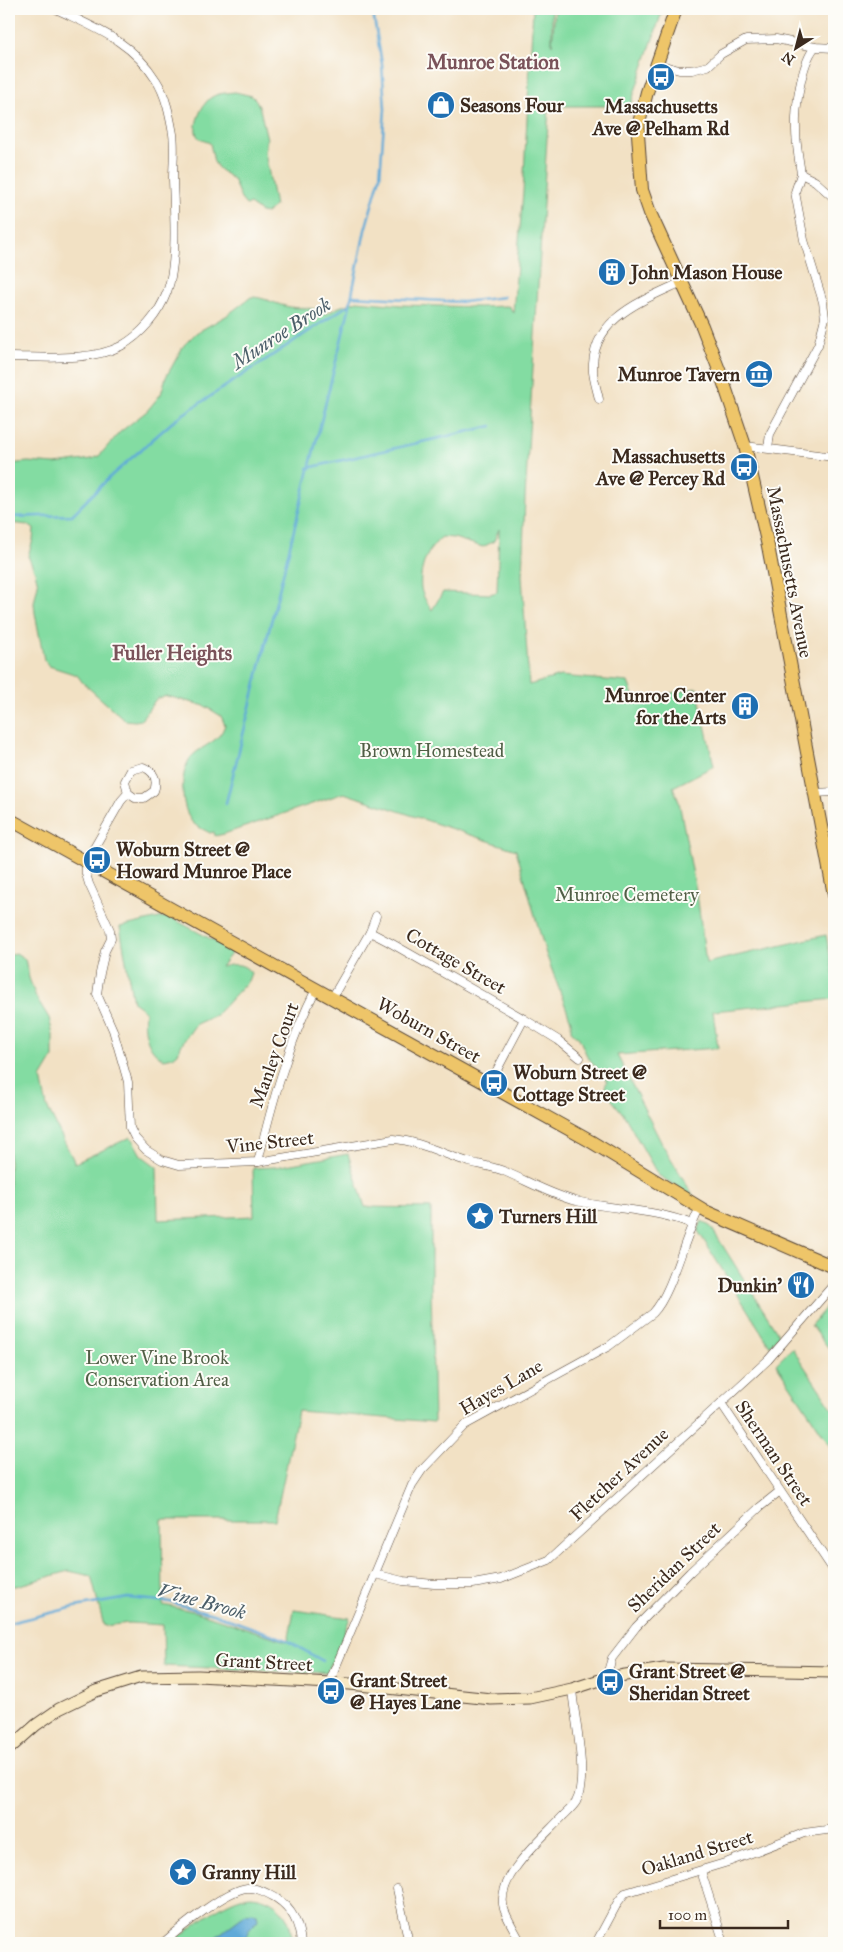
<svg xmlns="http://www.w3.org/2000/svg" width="843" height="1952" font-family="'IM FELL Great Primer',serif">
	<rect width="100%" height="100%" fill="#fdfcf7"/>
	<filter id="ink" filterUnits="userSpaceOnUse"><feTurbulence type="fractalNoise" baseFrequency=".02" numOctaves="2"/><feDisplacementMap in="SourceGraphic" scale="10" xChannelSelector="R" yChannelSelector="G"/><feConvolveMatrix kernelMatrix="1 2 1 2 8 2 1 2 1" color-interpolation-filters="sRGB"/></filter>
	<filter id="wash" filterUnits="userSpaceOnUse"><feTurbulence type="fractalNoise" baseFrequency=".0096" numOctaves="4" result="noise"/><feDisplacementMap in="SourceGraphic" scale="20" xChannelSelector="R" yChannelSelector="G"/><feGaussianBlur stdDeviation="1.12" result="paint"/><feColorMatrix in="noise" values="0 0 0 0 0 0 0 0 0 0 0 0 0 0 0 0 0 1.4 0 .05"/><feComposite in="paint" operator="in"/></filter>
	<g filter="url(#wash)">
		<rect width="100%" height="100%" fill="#f2e1c4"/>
		<g fill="#83dca2" stroke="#5f8360" fill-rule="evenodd">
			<path d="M533,9H552V45L555,9H663L630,106H549L525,498L522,576L529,685L560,676L628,682L635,700L697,688L714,766L673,787L679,802L698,901L706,963L826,935L834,977V999L713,1011L718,1048L617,1055L661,1142L694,1197L658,1175L624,1115L604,1090L607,1081L587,1056L579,1038L571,1031V1021L546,954L516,850L344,793L224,834L215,836L214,832L210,833C205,830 197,827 193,823C180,809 179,770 192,756C204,744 219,743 225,725L221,716L205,706L167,696L156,699L141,720L135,721L125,720L83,683L77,675L49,666L44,660L35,613L34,603L38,584L35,572L28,556L33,540L34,529L28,525L9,523V464L28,462L55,464L92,459L99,456L120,432L147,411L161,394L166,377L184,345L196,333L226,316L251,297C263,297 273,303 285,306C299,310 314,305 326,314L339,307L357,301L401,305L480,307L507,306L510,307L513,313L523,192ZM499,529L497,592L490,594L443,592L432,610C428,604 422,596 421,588C419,569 427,549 442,537L454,538L483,547L494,541Z"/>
			<path d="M235,92L252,96L256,100L260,109L267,139L265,152L275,206L266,213L261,212L250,204L246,205L241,199L233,179L219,169L214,162L210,143C206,141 202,141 199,138C190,130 202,102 212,97C218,93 228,93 235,92Z"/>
			<path d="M168,916L233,951L221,967C233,964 243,962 251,973L248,981L216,1015L196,1024L183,1042L178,1053L173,1057L164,1059C146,1050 143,1029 145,1011L133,1002L120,927Z"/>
			<polygon points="16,953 25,959 29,978 36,997 49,1018 53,1035 53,1058 41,1078 47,1107 75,1163 131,1137 141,1155 157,1167 158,1220 254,1216 253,1168 275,1167 348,1154 365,1207 431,1208 431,1285 434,1422 298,1411 275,1520 162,1520 163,1605 197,1612 288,1642 294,1610 350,1618 327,1673 164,1666 163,1625 129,1623 104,1626 91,1576 69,1571 16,1586 9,1586 9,955"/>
			<polygon points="702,1221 711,1227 779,1335 770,1346 698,1231"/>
			<polygon points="834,1298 834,1355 811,1325"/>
			<polygon points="792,1348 834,1411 834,1451 776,1364"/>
			<path d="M250,1896C276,1897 294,1917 291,1943H172C192,1927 224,1899 250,1896Z"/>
		</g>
		<polygon fill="#60aad8" stroke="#4e6a7b" points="253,1913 257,1915 258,1920 249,1929 244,1943 208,1943 246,1914"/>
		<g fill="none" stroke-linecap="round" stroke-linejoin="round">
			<g stroke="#60aad8" stroke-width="2.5">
				<polyline points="352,296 463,302 504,297"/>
				<polyline points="308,468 492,426"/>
				<polyline points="9,517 72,515 112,475 176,419 350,304 365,230 380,177 385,109 382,64 373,13"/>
				<polyline points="226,803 350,305"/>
				<polyline points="9,1623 75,1607 128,1598 170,1602 220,1616 284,1639 323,1661"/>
			</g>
		</g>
	</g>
	<g filter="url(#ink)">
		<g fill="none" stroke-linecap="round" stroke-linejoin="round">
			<defs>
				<g id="street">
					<path d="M815,47C801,64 795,108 796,130C796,145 799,159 801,174L815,181L834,198"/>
					<polyline points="657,64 679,70 692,70 708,66 721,54 746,40 776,39 815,47 834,48"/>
					<polyline points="9,171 10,176 9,183"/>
					<path d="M9,357C43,357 90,362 121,346C141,335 159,314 167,292C178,262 174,212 173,179C173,165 175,149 173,134C170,117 166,95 156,80C132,41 95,28 56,9"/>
					<path d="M599,399C597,390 594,381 593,372C590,319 641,301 682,282"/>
					<polyline points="745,446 834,457"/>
					<polyline points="768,448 770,434 818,345 825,318 823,302 804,240 795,192 801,174"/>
					<path d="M128,793L125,781L131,770L143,767C154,771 158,780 154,791L144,798H135L128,793L121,801L86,862V874L89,884L110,930L111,939L105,951L100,973L97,994L113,1030L128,1082L130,1128L135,1138L146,1150L162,1160L179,1165L258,1162L393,1139C420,1141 444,1155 469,1162C481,1165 495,1167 506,1172C529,1182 552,1195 576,1201C615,1210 654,1209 692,1224"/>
					<polyline points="815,793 834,792"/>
					<polyline points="370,932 389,942 524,1019 558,1040 580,1058"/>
					<polyline points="332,998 370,932 376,916"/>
					<polyline points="489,1085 524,1019"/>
					<path d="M258,1162C272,1103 288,1044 316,989"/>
					<polyline points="721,1403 834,1571"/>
					<polyline points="375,1574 403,1581 434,1584 473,1584 501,1579 549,1560 768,1360 834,1284"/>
					<polyline points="606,1678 612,1658 636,1627 690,1572 760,1507 780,1491"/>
					<path d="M329,1683L412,1485L422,1470L465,1425L609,1346L653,1313C673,1292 684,1236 700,1208"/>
					<polyline points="701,1871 724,1943"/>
					<polyline points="397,1889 409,1943"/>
					<path d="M163,1943C179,1929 226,1890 247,1888C257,1887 267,1893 276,1898C293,1909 299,1924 301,1943"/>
					<path d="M521,1943C516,1932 508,1921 504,1909C494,1877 544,1837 563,1816C567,1812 573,1807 576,1802C589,1778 574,1717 572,1689"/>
					<polyline points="596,1943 618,1902 625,1893 728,1862 804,1833 834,1829"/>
				</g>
				<polyline id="secondary" points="9,1749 36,1725 59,1709 96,1691 141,1677 198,1676 350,1684 491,1699 530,1698 572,1689 606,1678 664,1669 834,1672"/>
				<g id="primary">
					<polyline points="676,9 647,92 639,123 638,134 642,190 650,213 702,326 721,375 745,446 768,546 834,895"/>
					<polyline points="9,819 590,1141 707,1212 834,1267"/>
				</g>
			</defs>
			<use href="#street" stroke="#564537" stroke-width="9"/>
			<use href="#secondary" stroke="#564537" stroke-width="13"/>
			<use href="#primary" stroke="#564537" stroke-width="14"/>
			<use href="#street" stroke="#fff" stroke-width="8"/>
			<use href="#secondary" stroke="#f8e8c3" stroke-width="11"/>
			<use href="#primary" stroke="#eec569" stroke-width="12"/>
		</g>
	</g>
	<defs>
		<symbol id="bus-disc" viewBox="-11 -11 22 22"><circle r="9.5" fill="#1f6fb2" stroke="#fdfcf7"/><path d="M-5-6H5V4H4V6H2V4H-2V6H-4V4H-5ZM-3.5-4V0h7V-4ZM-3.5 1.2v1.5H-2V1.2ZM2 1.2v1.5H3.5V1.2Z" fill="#fff"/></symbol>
		<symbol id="shop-disc" viewBox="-11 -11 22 22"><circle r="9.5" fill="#1f6fb2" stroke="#fdfcf7"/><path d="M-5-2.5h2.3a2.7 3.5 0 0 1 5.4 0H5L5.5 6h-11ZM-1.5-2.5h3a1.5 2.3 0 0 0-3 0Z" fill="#fff"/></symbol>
		<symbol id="building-disc" viewBox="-11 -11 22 22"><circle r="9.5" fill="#1f6fb2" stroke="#fdfcf7"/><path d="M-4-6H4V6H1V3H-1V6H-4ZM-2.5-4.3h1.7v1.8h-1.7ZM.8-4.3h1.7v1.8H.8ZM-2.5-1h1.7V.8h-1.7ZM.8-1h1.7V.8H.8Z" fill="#fff"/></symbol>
		<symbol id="museum-disc" viewBox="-11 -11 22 22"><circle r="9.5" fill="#1f6fb2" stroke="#fdfcf7"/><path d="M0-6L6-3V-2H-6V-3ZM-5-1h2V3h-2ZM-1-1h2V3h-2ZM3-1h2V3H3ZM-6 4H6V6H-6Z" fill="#fff"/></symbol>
		<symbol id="sight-disc" viewBox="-11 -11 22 22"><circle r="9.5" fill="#1f6fb2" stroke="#fdfcf7"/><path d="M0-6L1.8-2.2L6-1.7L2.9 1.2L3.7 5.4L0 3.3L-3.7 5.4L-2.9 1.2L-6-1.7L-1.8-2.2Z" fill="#fff"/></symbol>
		<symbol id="restaurant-disc" viewBox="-11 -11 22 22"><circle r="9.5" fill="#1f6fb2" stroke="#fdfcf7"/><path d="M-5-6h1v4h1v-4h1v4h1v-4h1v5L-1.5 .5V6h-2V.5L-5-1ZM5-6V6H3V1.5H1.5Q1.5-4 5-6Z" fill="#fff"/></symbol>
	</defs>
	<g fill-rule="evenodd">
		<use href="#bus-disc" x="645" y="61" width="32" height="32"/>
		<use href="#shop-disc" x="425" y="89" width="32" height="32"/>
		<use href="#building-disc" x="596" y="256" width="32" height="32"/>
		<use href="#museum-disc" x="743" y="358" width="32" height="32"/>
		<use href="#bus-disc" x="728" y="451" width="32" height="32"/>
		<use href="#building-disc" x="729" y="690" width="32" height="32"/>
		<use href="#bus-disc" x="81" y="844" width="32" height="32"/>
		<use href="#bus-disc" x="478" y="1067" width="32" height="32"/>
		<use href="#sight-disc" x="464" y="1200" width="32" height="32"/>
		<use href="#restaurant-disc" x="785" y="1269" width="32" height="32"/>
		<use href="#bus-disc" x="594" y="1666" width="32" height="32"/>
		<use href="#bus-disc" x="315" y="1675" width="32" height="32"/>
		<use href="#sight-disc" x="167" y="1856" width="32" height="32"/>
	</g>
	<g text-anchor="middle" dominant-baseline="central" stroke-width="4" stroke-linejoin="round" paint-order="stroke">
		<g font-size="19" font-weight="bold" fill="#3b2a1e" stroke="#fdfcf7" text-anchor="start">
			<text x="460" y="105">Seasons Four</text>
			<text x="661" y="106" text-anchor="middle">Massachusetts<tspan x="661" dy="22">Ave @ Pelham Rd</tspan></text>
			<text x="631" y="272">John Mason House</text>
			<text x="740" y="374" text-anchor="end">Munroe Tavern</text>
			<text x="725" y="456" text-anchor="end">Massachusetts<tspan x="725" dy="22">Ave @ Percey Rd</tspan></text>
			<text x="726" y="695" text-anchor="end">Munroe Center<tspan x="726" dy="22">for the Arts</tspan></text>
			<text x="116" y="849">Woburn Street @<tspan x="116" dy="22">Howard Munroe Place</tspan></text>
			<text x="513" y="1072">Woburn Street @<tspan x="513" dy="22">Cottage Street</tspan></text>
			<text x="499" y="1216">Turners Hill</text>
			<text x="782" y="1285" text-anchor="end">Dunkin'</text>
			<text x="629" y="1671">Grant Street @<tspan x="629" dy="22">Sheridan Street</tspan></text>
			<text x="350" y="1680">Grant Street<tspan x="350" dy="22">@ Hayes Lane</tspan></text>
			<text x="202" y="1872">Granny Hill</text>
		</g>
		<g font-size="19" fill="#3b2a1e" stroke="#fdfcf7">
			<text transform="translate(790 572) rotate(79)">Massachusetts Avenue</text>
			<text transform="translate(456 961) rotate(30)">Cottage Street</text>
			<text transform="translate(429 1030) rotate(29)">Woburn Street</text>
			<text transform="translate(274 1055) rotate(-70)">Manley Court</text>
			<text transform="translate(270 1142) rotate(-6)">Vine Street</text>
			<text transform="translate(501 1387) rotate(-30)">Hayes Lane</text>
			<text transform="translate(774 1453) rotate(56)">Sherman Street</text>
			<text transform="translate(619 1474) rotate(-43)">Fletcher Avenue</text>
			<text transform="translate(674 1567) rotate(-44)">Sheridan Street</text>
			<text transform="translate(264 1662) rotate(3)">Grant Street</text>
			<text transform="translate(697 1853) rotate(-17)">Oakland Street</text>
		</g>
		<g font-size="19" fill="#515f46" stroke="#fdfcf7">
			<text x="432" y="750">Brown Homestead</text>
			<text x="627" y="894">Munroe Cemetery</text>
			<text x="157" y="1357">Lower Vine Brook<tspan x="157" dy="22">Conservation Area</tspan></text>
		</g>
		<g font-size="20" font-weight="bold" fill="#7a535a" stroke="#fdfcf7">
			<text x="493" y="62">Munroe Station</text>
			<text x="172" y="653">Fuller Heights</text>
		</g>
		<g font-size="20" font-style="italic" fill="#4a5d68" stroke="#fdfcf7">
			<text transform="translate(281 333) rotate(-33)">Munroe Brook</text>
			<text transform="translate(202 1601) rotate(15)">Vine Brook</text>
		</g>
	</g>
	<rect width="843" height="1952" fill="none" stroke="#fdfcf7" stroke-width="30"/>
	<g transform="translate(796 48) rotate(216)" stroke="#fdfcf7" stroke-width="4" paint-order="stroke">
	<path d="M0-4L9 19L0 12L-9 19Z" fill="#3b2a1e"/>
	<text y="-8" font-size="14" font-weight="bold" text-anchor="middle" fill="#3b2a1e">N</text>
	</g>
	<path d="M660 1920v8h128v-8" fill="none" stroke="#3b2a1e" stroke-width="2.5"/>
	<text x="668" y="1920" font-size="15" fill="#3b2a1e" stroke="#fdfcf7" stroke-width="4" paint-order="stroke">100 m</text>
</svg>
